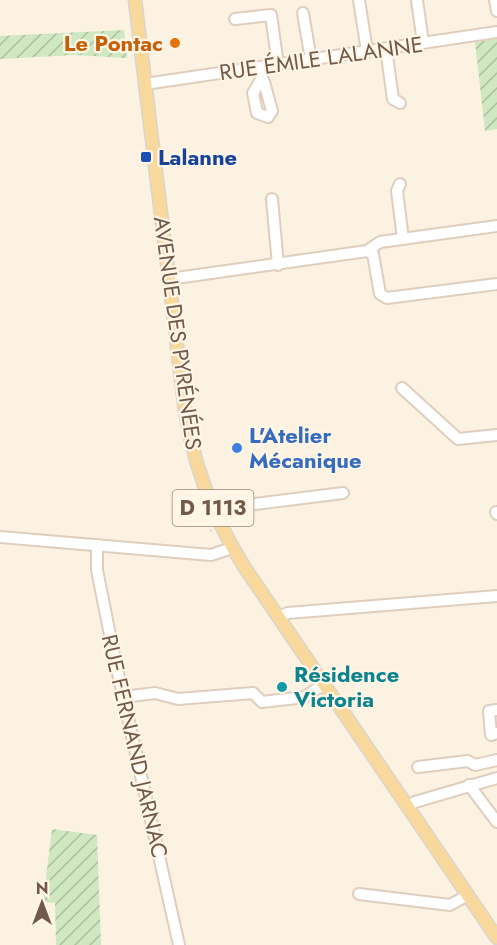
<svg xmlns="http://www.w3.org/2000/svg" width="497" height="945" font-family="Jost,sans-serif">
	<defs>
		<pattern id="garden-furrows" width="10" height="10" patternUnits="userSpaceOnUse" patternTransform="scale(1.5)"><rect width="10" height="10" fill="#cfe8c1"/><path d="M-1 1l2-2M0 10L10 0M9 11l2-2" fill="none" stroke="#acbf9f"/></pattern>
	</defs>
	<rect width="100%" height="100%" fill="#fbf2e1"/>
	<g fill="url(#garden-furrows)">
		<polygon points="124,30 127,58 74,55 0,59 0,36"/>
		<polygon points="497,39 497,129 485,131 475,42"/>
		<polygon points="52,829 97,835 101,945 56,945 55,903 43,902"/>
	</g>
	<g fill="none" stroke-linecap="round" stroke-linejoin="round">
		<defs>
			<g id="minor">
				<polyline points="359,0 367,51"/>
				<polyline points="417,0 423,43"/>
				<polyline points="495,0 497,11"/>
				<polyline points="303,13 311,60"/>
				<polyline points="235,19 271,15 278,65"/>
				<polyline points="386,49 393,99 400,103"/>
				<polyline points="260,67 262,78 253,93 257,113 268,117 272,111 264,82 262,78"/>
				<polyline points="145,84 497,32"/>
				<polyline points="400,184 397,191 403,239"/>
				<polyline points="272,199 278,265"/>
				<polyline points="367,251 380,242 497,226"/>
				<polyline points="169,279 367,251 373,254 380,294 387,298 497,284"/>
				<polyline points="402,388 458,439 497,435"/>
				<polyline points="496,512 497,514"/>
				<polyline points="216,516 239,506 343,493"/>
				<polyline points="0,537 211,555 232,548"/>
				<polyline points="97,545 97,570 115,660 179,945"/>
				<polyline points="278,617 288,613 497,596"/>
				<polyline points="123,697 155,693 178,699 253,693 262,702 305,697 324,684"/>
				<polyline points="497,710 489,711 491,735 497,733"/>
				<polyline points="418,767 468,761 475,765 497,760"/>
				<polyline points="469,785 497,822"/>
				<polyline points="407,807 415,802 497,778"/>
				<polyline points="359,894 450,905 468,895"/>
			</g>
			<path id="major" d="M135,0L185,411C194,467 214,519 245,568L497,938"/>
		</defs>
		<use href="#minor" stroke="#dfcebe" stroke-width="14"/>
		<use href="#major" stroke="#dad4d0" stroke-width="15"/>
		<polyline stroke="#d4b49d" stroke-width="1.5" stroke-dasharray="1.5 4.5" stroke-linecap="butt" points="205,519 212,533"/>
		<use href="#minor" stroke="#fff" stroke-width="10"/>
		<use href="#major" stroke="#f9d99b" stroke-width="12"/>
	</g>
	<circle fill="#e8710a" stroke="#fff6e7" stroke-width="2" cx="175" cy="43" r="6"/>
	<rect fill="#1a4fb4" stroke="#fff6e7" stroke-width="2" x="140" y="151" width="12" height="12" rx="3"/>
	<circle fill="#3f7fe0" stroke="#fff6e7" stroke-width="2" cx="237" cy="448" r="6"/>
	<circle fill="#0f9aa8" stroke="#fff6e7" stroke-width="2" cx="282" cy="687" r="6"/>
	<g text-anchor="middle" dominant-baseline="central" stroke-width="4.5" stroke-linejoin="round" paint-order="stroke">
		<rect fill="#fff6e7" stroke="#9c8878" stroke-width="1.5" x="172.5" y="490" width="81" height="36" rx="4.5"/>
		<g font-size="21" font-weight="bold" fill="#725949">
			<text x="213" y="508">D 1113</text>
		</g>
		<g font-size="22" font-weight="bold" fill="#c56008" stroke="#fff6e7" text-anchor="end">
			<text x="163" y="43">Le Pontac</text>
		</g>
		<g font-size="22" fill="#725949" stroke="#fff6e7">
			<text transform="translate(321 58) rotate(-8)">RUE ÉMILE LALANNE</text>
			<text transform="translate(178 333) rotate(82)">AVENUE DES PYRÉNÉES</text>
			<text transform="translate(135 746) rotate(77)">RUE FERNAND JARNAC</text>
		</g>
		<g font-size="22" font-weight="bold" fill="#164399" stroke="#fff6e7" text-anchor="start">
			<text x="158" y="157">Lalanne</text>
		</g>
		<g font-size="22" font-weight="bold" fill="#366cbe" stroke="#fff6e7" text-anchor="start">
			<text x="249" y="435">L'Atelier<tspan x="249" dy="25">Mécanique</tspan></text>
		</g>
		<g font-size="22" font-weight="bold" fill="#0d838f" stroke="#fff6e7" text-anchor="start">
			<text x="294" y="674">Résidence<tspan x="294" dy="25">Victoria</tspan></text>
		</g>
	</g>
	<g transform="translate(42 903)" stroke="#fff6e7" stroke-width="4.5" paint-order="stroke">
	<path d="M0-4.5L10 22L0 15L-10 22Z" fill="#725949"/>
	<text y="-9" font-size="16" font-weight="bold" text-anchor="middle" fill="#725949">N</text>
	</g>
</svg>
